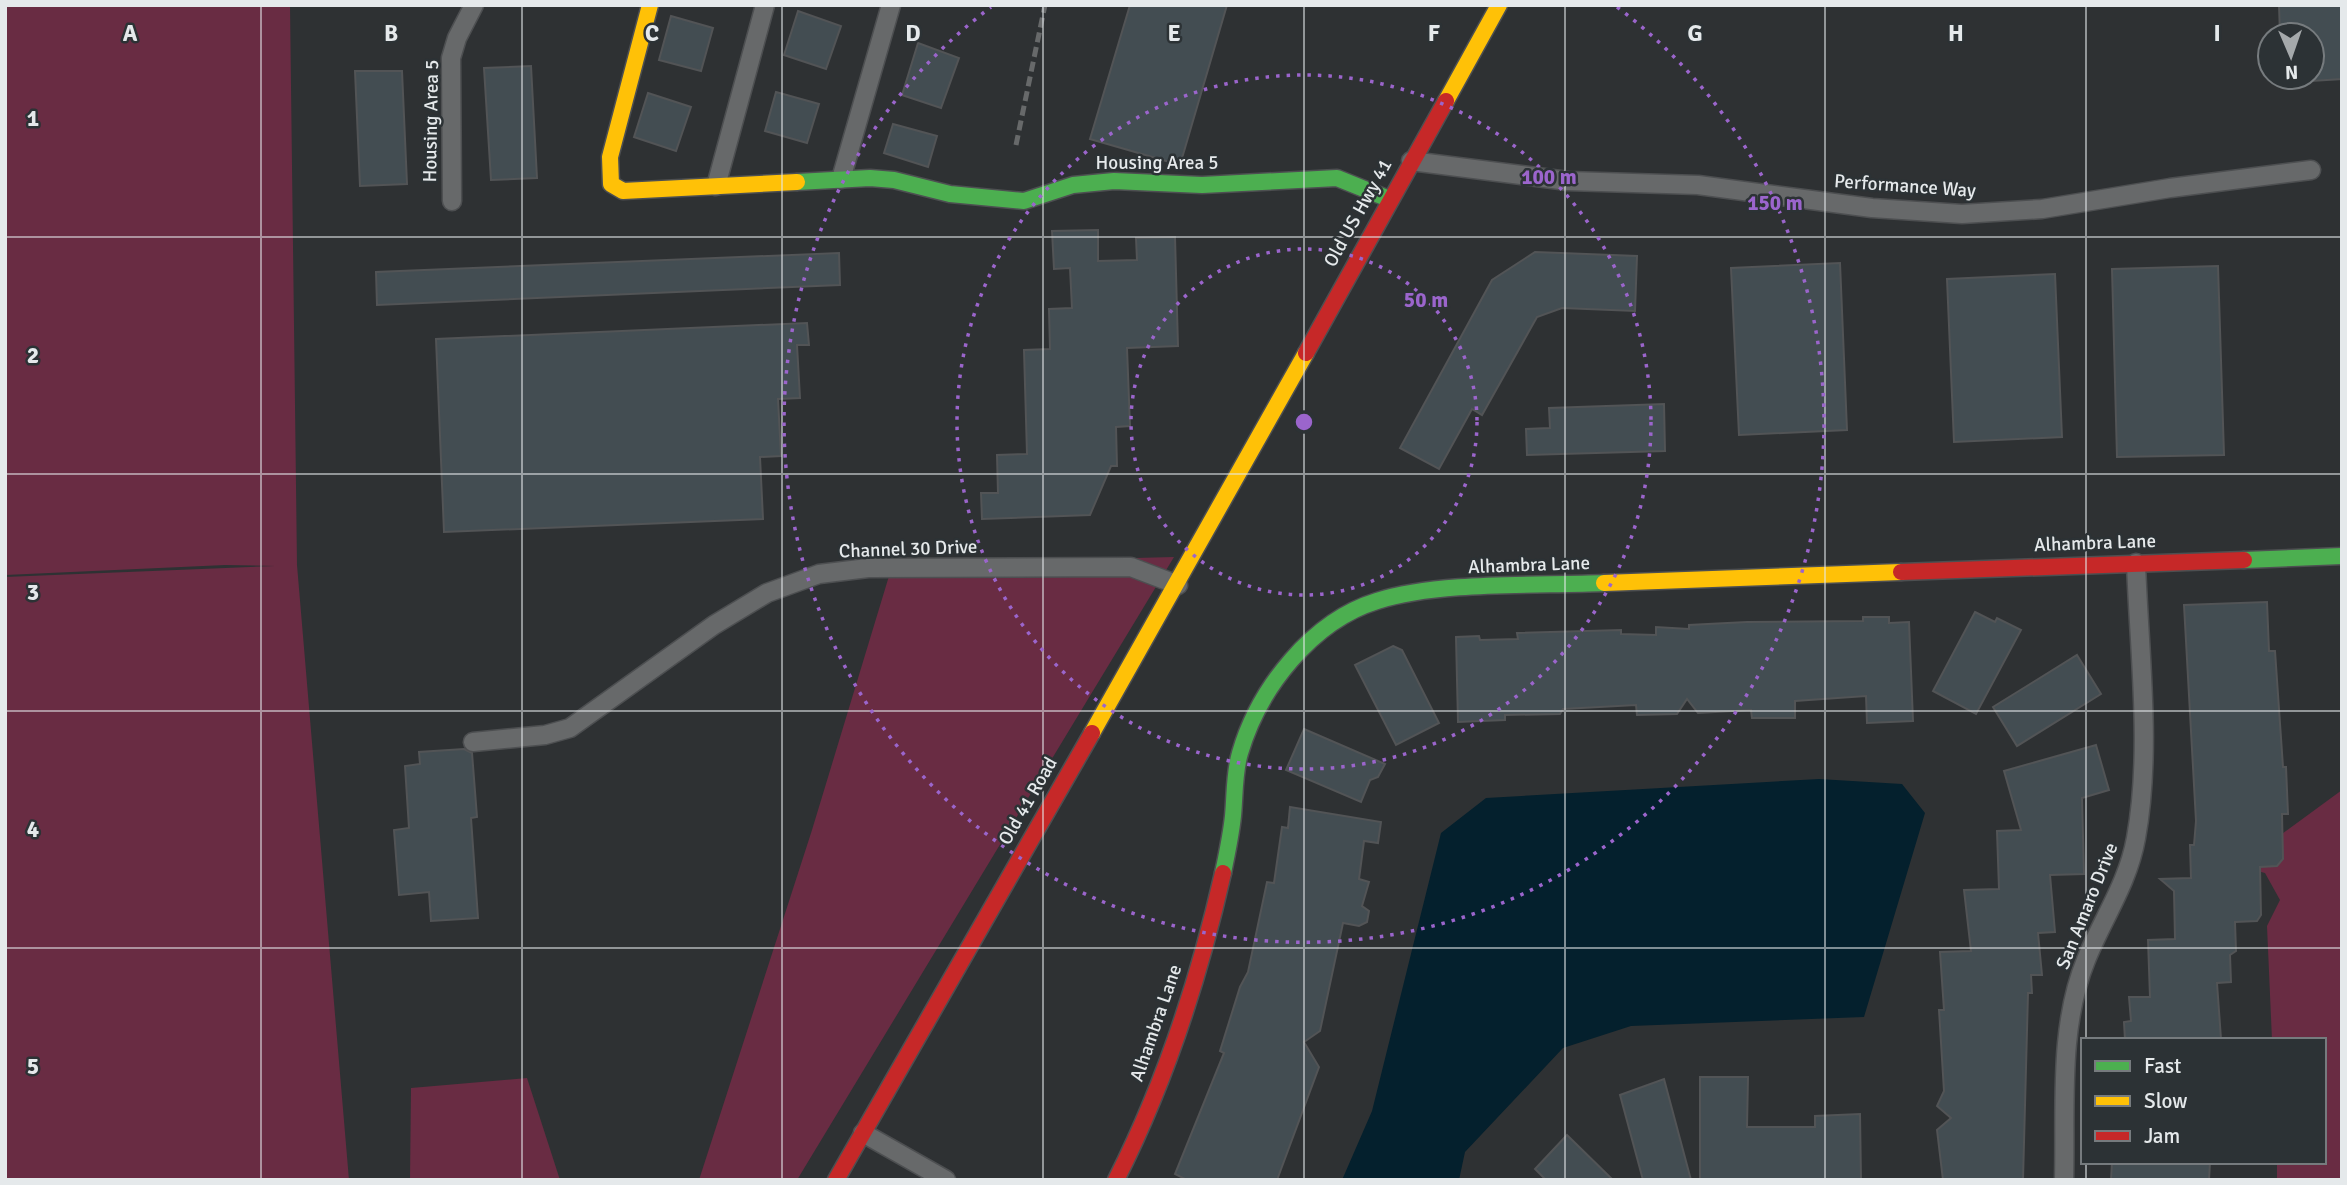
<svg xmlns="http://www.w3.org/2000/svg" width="2347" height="1185" font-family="Signika,sans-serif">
	<rect width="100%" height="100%" fill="#2e3133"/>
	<g fill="#692c43">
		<polygon points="5,5 290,5 297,565 349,1180 5,1180 5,577 275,566 225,565 5,575"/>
		<polygon points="1174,557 797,1180 699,1180 812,830 889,576 973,562"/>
		<polygon points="2342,790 2342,1180 2277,1180 2277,1162 2324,1162 2324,1040 2272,1040 2267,926 2280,900 2265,873 2238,866"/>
		<polygon points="527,1078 560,1180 410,1180 411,1088"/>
	</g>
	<polygon fill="#04202d" points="1819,779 1902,784 1925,813 1864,1017 1631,1026 1563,1048 1465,1152 1459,1180 1342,1180 1372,1111 1441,833 1486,798"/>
	<g fill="#434d52" stroke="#525456" stroke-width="2">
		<polygon points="1130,5 1227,5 1180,165 1090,139"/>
		<polygon points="2279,5 2342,5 2342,79 2312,81 2312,35 2280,35"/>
		<polygon points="798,11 841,26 826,69 784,55"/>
		<polygon points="671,16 713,28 701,71 659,60"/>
		<polygon points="918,43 959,58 941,108 902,95"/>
		<polygon points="531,66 537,178 491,180 484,68"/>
		<polygon points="355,71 402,71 407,184 360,186"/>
		<polygon points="776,92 819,104 807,143 765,131"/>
		<polygon points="648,93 691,107 676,151 634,137"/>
		<polygon points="893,124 937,136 928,167 884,153"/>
		<polygon points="1098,230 1098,261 1137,260 1136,238 1175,237 1178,346 1127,348 1130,426 1116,427 1117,466 1111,466 1090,515 982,519 981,493 998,493 997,455 1027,454 1024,350 1050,349 1049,309 1072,308 1070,268 1054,269 1052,231"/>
		<polygon points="1535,252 1637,256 1635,311 1562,308 1537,317 1482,415 1472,409 1439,469 1400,448 1492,280"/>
		<polygon points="839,253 840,285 377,305 376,272"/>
		<polygon points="1840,263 1847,430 1739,435 1731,268"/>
		<polygon points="2218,266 2224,455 2117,457 2112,269"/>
		<polygon points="2055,274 2062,437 1954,442 1947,279"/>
		<polygon points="807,323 809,345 797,345 800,398 778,399 781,456 760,457 763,519 444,532 436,339"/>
		<polygon points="1664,404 1665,451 1527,455 1526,429 1550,428 1549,408"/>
		<polygon points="2267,602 2269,651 2275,651 2283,767 2286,767 2288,814 2282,814 2283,859 2277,866 2260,867 2261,915 2257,921 2235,922 2236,951 2230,955 2231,982 2217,983 2221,1039 2125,1040 2124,1022 2131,1021 2129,997 2150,997 2148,940 2175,939 2174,891 2160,879 2191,878 2190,845 2194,845 2196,821 2184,605"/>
		<polygon points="1975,612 1995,622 1997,618 2021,630 1976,714 1933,691"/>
		<polygon points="1863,617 1889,617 1889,623 1909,622 1913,721 1867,723 1866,696 1795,701 1795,718 1752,718 1751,710 1698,713 1687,699 1677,714 1637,715 1636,705 1563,709 1560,714 1505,715 1505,720 1458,722 1456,637 1479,636 1480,640 1518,639 1517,633 1621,630 1621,634 1656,635 1656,627 1689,629 1689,625 1747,622 1863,621"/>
		<polygon points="1393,646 1402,650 1439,723 1396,745 1355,665"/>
		<polygon points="2077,655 2101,694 2017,746 1993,707"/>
		<polygon points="1304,729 1385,764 1378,777 1370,780 1361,802 1286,770"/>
		<polygon points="2096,745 2109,790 2082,798 2084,874 2050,875 2055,932 2038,933 2042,975 2031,975 2032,993 2028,993 2023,1180 1943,1180 1937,1130 1951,1118 1937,1106 1944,1091 1939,1010 1944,1010 1940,952 1971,951 1964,890 1999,889 1997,831 2021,830 2004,771"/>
		<polygon points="464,749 472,753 477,817 471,818 478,918 431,921 429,892 399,895 394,830 409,828 405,766 420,764 419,752"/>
		<polygon points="1290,807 1381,822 1378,843 1364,841 1359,879 1369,882 1362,906 1369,911 1367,922 1359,926 1343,923 1320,1031 1304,1042 1319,1067 1277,1180 1187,1180 1175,1174 1224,1053 1220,1051 1240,987 1248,972 1267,882 1274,883 1282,827 1288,828"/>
		<polygon points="1700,1077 1748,1077 1747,1127 1815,1127 1815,1116 1860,1114 1861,1180 1700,1180"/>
		<polygon points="1664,1079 1691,1180 1643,1180 1620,1095"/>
		<polygon points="1567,1135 1613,1180 1546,1180 1535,1169"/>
		<polygon points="2112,1162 2210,1162 2209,1180 2111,1180"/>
	</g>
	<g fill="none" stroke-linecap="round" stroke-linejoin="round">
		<defs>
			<g id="street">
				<polyline points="1411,161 1568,181 1698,185 1872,208 1962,214 2042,209 2170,188 2311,170"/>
				<polyline points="841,179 891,5"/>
				<polyline points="716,186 765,5"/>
				<polyline points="452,201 451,58 457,38 474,5"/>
				<polyline points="473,742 545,735 570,728 714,625 767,593 819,574 868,568 1131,567 1178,585"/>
				<polyline points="863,1133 946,1180"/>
				<path d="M2064,1180C2066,1108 2058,1028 2086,960C2103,918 2128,883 2136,838C2152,751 2139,651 2136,563"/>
			</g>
			<g id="fast">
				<polyline points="797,182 870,178 894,180 950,194 1024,201 1073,185 1114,181 1202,185 1337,178 1389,199"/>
				<polyline points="2244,560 2342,556"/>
				<path d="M1223,873C1227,854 1231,835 1233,816C1235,795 1234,773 1240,753C1259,688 1312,621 1377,601C1439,581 1538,586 1604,583"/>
			</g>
			<g id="slow">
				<polyline points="650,5 610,157 611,184 623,191 797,182"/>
				<polyline points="1446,101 1499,5"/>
				<polyline points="1604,583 1901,572"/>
				<polyline points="1092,733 1306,353"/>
			</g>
			<g id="jam">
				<polyline points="1306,353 1446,101"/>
				<polyline points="1901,572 2244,560"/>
				<polyline points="836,1180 1092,733"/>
				<path d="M1116,1180C1165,1083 1199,979 1223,873"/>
			</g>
		</defs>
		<use href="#street" stroke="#4d4f51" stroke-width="21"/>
		<use href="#fast" stroke="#4d4f51" stroke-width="19"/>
		<use href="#slow" stroke="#4d4f51" stroke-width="19"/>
		<use href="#jam" stroke="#4d4f51" stroke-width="19"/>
		<use href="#street" stroke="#67696a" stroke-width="18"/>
		<use href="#fast" stroke="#4caf50" stroke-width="16"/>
		<use href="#slow" stroke="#ffc107" stroke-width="16"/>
		<use href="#jam" stroke="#c62828" stroke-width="16"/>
		<polyline stroke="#67696a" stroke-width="5" stroke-dasharray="10 5" stroke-linecap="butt" points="1016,145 1045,5"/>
	</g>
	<path fill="none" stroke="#e5e9eb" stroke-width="2" stroke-opacity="0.55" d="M261,5V1180M522,5V1180M782,5V1180M1043,5V1180M1304,5V1180M1565,5V1180M1825,5V1180M2086,5V1040M5,237H2342M5,474H2342M5,711H2342M5,948H2342M2086,1162V1180"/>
	<g fill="none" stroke="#9b65cc" stroke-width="3.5" stroke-dasharray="3.5 7">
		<circle cx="1304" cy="422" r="173"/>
		<circle cx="1304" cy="422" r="347"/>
		<path d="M1617 7A520 520 0 1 1 991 7"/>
	</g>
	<g text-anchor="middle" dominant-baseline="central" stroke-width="5" stroke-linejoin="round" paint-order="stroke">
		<g font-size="19" fill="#e5e9eb" stroke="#2c3235">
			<text transform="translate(431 121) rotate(-89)">Housing Area 5</text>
			<text x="1157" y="163">Housing Area 5</text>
			<text transform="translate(1905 186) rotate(4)">Performance Way</text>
			<text transform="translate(1358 213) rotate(-61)">Old US Hwy 41</text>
			<text transform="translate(2095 543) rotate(-2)">Alhambra Lane</text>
			<text transform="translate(908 549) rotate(-2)">Channel 30 Drive</text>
			<text transform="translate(1529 565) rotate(-2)">Alhambra Lane</text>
			<text transform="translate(1028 801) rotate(-60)">Old 41 Road</text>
			<text transform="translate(2087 906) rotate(-68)">San Amaro Drive</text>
			<text transform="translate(1156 1023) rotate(-71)">Alhambra Lane</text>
		</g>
	</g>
	<g font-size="23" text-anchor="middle" font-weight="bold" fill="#e5e9eb" stroke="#2c3235" stroke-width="5" stroke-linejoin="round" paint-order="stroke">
		<text x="130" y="41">A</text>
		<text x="391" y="41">B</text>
		<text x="652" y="41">C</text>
		<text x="913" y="41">D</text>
		<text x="1174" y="41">E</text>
		<text x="1434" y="41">F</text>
		<text x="1695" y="41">G</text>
		<text x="1956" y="41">H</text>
		<text x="2217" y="41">I</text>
		<text x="33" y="126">1</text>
		<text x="33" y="363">2</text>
		<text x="33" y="600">3</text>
		<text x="33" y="837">4</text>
		<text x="33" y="1074">5</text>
	</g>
	<circle cx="1304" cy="422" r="10" fill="#9b65cc" stroke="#2c3235" stroke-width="3.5"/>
	<g font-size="21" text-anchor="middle" font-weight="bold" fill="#9b65cc" stroke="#2c3235" stroke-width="5" stroke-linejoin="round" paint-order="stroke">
		<text x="1549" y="184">100 m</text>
		<text x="1775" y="210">150 m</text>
		<text x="1426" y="307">50 m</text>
	</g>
	<rect width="2347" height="1185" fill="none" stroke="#e5e9eb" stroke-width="14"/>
	<rect x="2081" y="1038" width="245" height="126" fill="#2c3235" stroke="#767b7e" stroke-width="2"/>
	<rect x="2095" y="1061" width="35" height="10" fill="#4caf50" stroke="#767b7e" stroke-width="2"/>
	<text x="2144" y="1073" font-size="21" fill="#e5e9eb">Fast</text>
	<rect x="2095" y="1096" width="35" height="10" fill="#ffc107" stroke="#767b7e" stroke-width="2"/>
	<text x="2144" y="1108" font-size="21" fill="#e5e9eb">Slow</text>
	<rect x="2095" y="1131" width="35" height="10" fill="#c62828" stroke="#767b7e" stroke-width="2"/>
	<text x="2144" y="1143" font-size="21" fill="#e5e9eb">Jam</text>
	<g transform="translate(2291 56) rotate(178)"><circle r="33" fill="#2c3235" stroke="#767b7e" stroke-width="2"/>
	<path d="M0-5L12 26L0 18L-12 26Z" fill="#a5a9ab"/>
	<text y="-10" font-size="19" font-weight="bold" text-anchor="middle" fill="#e5e9eb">N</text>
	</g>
</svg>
